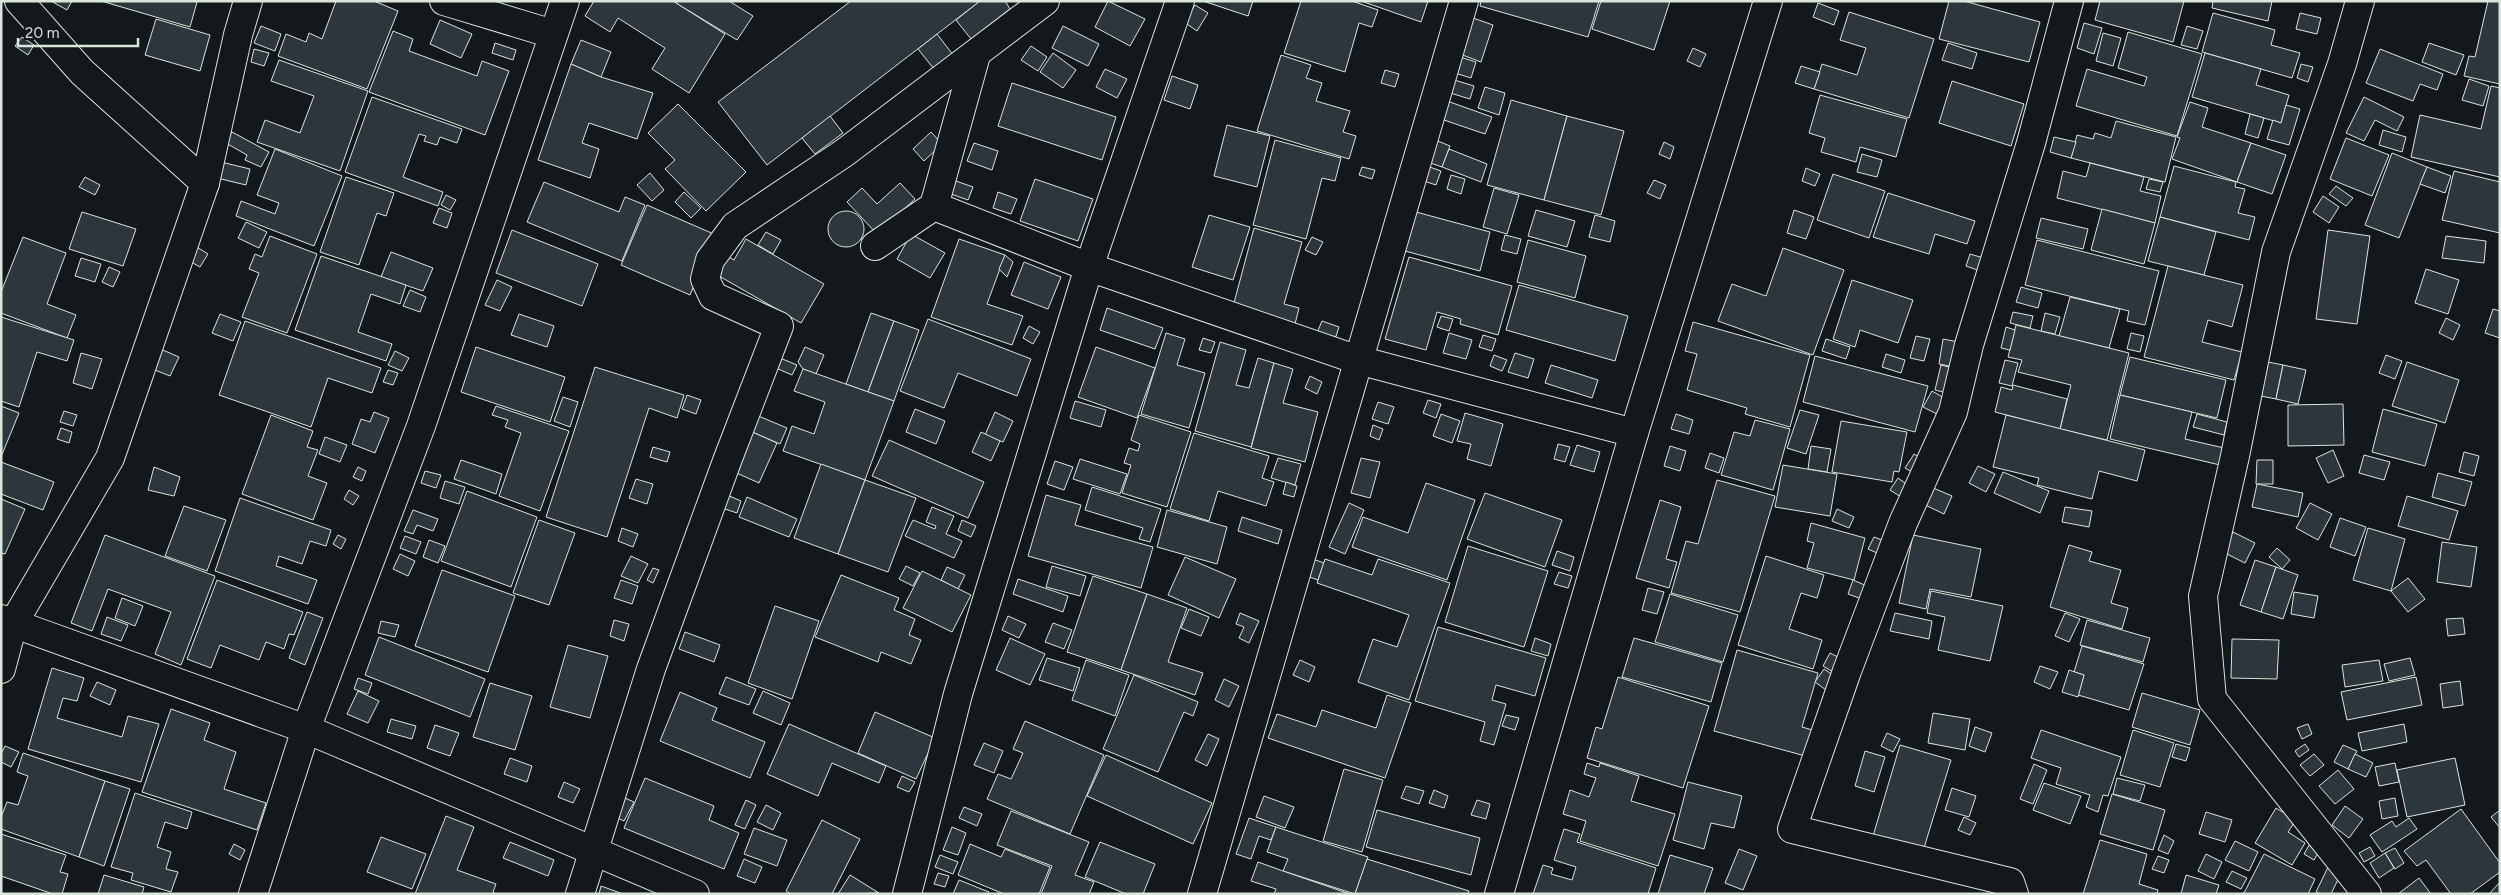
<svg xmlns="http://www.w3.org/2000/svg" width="2501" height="895" font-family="Figtree,sans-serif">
	<rect width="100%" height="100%" fill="#14181c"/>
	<g fill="#2c363c" stroke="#d8e6dc">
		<polygon points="51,1 72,1 67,10"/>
		<polygon points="101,1 193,1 197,2 190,27"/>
		<polygon points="336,1 374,1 398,11 367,89 278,56 286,34 306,42 309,33 322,39"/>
		<polygon points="594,1 673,1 725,34 689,93 652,69 665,48 618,18 610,32 585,16"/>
		<polygon points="677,1 729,1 753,16 737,40 676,3"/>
		<polygon points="851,1 980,1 767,165 718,102"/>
		<polygon points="980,1 1005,1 1010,9 971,39 956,20"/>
		<polygon points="1108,1 1145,19 1130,46 1095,27"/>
		<polygon points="1203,1 1253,1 1248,16"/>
		<polygon points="1301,1 1352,1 1378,10 1372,27 1359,23 1345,72 1284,53"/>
		<polygon points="1361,1 1428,1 1421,22"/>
		<polygon points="1481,1 1599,1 1588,37 1480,6"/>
		<polygon points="1601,1 1670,1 1654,50 1592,29"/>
		<polygon points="1949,1 1964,1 2040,22 2029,62 1939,39"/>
		<polygon points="2100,1 2184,1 2173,42 2095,20"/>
		<polygon points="2213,1 2272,1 2268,21 2212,8"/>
		<polygon points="2488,1 2500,1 2500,84 2464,76 2469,56 2475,57"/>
		<polygon points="1818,3 1839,11 1834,25 1813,17"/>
		<polygon points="1195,5 1208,13 1197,31 1184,22"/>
		<polygon points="1849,12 1934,39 1909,118 1814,89 1822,64 1857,75 1866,48 1840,40"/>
		<polygon points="2213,13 2275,30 2271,45 2300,53 2292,78 2202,52"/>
		<polygon points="2300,13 2321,18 2317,34 2296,29"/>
		<polygon points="1473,18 1493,25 1481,62 1460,54"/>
		<polygon points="156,19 210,35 200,71 145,55"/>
		<polygon points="440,20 472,34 461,58 430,44"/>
		<polygon points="2084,23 2102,28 2094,54 2077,48"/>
		<polygon points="261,26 281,34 275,51 254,43"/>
		<polygon points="1063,26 1099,44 1088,66 1052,48"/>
		<polygon points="2187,26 2203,31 2197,49 2181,45"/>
		<polygon points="393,31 413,39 409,51 477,76 482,61 509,71 485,135 369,92"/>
		<polygon points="2128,32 2202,54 2177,136 2076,106 2087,69 2144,86 2147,77 2118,68"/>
		<polygon points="2103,33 2121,38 2113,66 2096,61"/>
		<polygon points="937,34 957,60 938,74 918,49"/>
		<polygon points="22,37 34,45 28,55 15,46"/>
		<polygon points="581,40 611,52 601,77 571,64"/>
		<polygon points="495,43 516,50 513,60 492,53"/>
		<polygon points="1948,43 1977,53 1972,69 1942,60"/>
		<polygon points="2429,43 2464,55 2456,75 2422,62"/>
		<polygon points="1031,46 1047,57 1038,71 1021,60"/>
		<polygon points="1693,48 1706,54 1700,67 1687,61"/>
		<polygon points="254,49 269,53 264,66 251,62"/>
		<polygon points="2380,49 2443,74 2437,90 2420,84 2413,101 2366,83"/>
		<polygon points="1053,53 1076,70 1063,88 1040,72"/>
		<polygon points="2205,53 2261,69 2256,85 2289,95 2281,123 2192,97"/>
		<polygon points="1281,55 1311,65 1306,78 1322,83 1316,101 1350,111 1343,132 1356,136 1349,159 1257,131"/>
		<polygon points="1460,57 1476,62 1471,78 1455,73"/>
		<polygon points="279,60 368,91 340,171 257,142 265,120 300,133 314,96 271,81"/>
		<polygon points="571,64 601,77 653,93 637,139 589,123 582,143 599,149 590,178 538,160"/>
		<polygon points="2301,64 2313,67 2308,82 2297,78"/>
		<polygon points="1801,66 1820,72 1814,89 1795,83"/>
		<polygon points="1105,69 1127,79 1117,98 1096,87"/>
		<polygon points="1385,70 1399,74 1395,87 1381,83"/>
		<polygon points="1172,76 1198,85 1190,109 1164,100"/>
		<polygon points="1451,79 1474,86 1470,99 1447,92"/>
		<polygon points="2469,79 2489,86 2483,106 2462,100"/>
		<polygon points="1952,81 2024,104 2011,146 1939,123"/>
		<polygon points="1012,83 1116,117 1102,160 998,126"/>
		<polygon points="2491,86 2500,88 2500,177 2411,157 2420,115 2481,129"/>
		<polygon points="1485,87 1505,93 1499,115 1478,108"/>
		<polygon points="1820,95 1907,119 1896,157 1860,147 1856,162 1821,152 1825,138 1809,133"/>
		<polygon points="372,97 462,129 457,143 440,137 437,145 424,141 426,136 419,134 403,177 443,192 438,206 345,172"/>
		<polygon points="2364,97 2404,117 2397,131 2375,120 2364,141 2346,133"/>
		<polygon points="1511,100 1567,116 1544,200 1487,185"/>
		<polygon points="1447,101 1492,117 1485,134 1441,119"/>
		<polygon points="2190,102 2208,108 2202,127 2251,143 2237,182 2172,159 2180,138 2177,137"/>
		<polygon points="678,104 746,172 706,211 665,169 675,160 648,133"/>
		<polygon points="2286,105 2300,109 2289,145 2267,139 2273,120 2281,123"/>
		<polygon points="2250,114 2264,118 2258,138 2245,134"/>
		<polygon points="830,116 843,133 815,154 802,138"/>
		<polygon points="1567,116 1624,131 1601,215 1544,200"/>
		<polygon points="2116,121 2176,137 2165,182 2071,158 2077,135 2093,139 2095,133 2111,138"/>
		<polygon points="1227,125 1270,136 1257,187 1214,176"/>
		<polygon points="2383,130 2406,137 2402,152 2379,145"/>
		<polygon points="232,132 269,152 261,167 245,160 247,155 226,143"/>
		<polygon points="931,132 942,144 924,161 913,149"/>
		<polygon points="2054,137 2076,142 2071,158 2050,152"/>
		<polygon points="2346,138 2389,155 2372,196 2330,179"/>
		<polygon points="1433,139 1450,146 1442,167 1425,161"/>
		<polygon points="1275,140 1341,158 1335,181 1322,178 1306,239 1253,225"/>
		<polygon points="1664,142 1674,147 1670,159 1659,154"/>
		<polygon points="974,143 998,151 992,170 967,161"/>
		<polygon points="2251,143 2286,155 2272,194 2237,182"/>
		<polygon points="275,149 342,176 314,246 236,216 241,201 275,214 279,203 257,195"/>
		<polygon points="1449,149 1487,164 1481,182 1442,167"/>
		<polygon points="2392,153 2427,167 2399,238 2365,225"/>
		<polygon points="1862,154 1882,160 1877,177 1857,172"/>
		<polygon points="221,162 250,169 246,185 217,178"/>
		<polygon points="2090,163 2144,177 2140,191 2161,196 2155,223 2057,198 2063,171 2086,177"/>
		<polygon points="1427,166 1441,171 1436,185 1421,180"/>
		<polygon points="2174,166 2236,182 2235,187 2245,189 2238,213 2255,217 2249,240 2160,217"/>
		<polygon points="1362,167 1375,170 1372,179 1359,175"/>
		<polygon points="2427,167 2451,176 2445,193 2420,184"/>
		<polygon points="1806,168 1820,174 1815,186 1802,181"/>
		<polygon points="2454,171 2500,182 2500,233 2442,220"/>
		<polygon points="650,173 664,190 652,201 637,185"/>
		<polygon points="1833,174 1885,191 1869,238 1817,220"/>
		<polygon points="1451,175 1465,179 1461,194 1447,189"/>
		<polygon points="85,177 100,185 95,195 79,187"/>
		<polygon points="346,177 394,193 386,216 377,213 359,265 320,252"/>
		<polygon points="1035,179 1093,199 1078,241 1020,221"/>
		<polygon points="2149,179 2163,182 2160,192 2146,189"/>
		<polygon points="1654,180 1666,185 1660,199 1647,193"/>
		<polygon points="956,181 973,187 968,200 951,194"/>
		<polygon points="544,182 619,212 625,197 645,205 622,261 527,222"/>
		<polygon points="900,183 915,199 877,234 847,202 862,188 877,204"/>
		<polygon points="2336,186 2353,198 2346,206 2329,194"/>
		<polygon points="1494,188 1519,195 1507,234 1483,227"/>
		<polygon points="684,192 701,208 691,218 675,202"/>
		<polygon points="998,192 1017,199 1011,214 993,208"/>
		<polygon points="1888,193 1975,221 1967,244 1935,234 1929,254 1873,237"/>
		<polygon points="446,195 456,200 450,210 441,205"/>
		<polygon points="2323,196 2339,207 2329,223 2313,212"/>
		<polygon points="647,205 716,235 690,295 621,265"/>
		<polygon points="439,208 452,213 447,228 433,223"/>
		<polygon points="2102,209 2155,223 2144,264 2091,250"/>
		<polygon points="1536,210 1575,221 1567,247 1528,236"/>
		<polygon points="1794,210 1814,217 1806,239 1787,233"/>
		<circle cx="846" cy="229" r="18"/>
		<polygon points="82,212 136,229 123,266 69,249"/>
		<polygon points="1416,212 1490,232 1480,271 1405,251"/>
		<polygon points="1209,215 1250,227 1233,280 1192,267"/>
		<polygon points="1595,215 1615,221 1610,242 1589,237"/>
		<polygon points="2160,217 2216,232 2204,275 2148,261"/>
		<polygon points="2041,218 2088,229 2083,249 2036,238"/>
		<polygon points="246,222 267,232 259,248 238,238"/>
		<polygon points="1254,228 1302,242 1284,304 1299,308 1293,332 1231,314"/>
		<polygon points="512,230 598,264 582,306 496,273"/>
		<polygon points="2328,230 2370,236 2357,324 2316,319"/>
		<polygon points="766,232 781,240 773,254 758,245"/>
		<polygon points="911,234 945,253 930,278 897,259"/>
		<polygon points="1505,235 1521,239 1517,254 1501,250"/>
		<polygon points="270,236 317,254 287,333 242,317 259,273 249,269 255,254 262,257"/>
		<polygon points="2446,236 2486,241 2484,263 2442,258"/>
		<polygon points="23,237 66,253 47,304 76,315 67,338 1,313 1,292"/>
		<polygon points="1312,237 1323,242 1316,255 1305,250"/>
		<polygon points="746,239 824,284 801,323 712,272 722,253 734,260"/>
		<polygon points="959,239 1005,255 987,304 1023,316 1012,345 931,317"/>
		<polygon points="1528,240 1586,256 1575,298 1517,282"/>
		<polygon points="2037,240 2159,271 2145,325 2127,321 2129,311 2025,285"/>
		<polygon points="192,244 208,254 200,267 184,258"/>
		<polygon points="1783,248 1844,270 1813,355 1718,321 1732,284 1766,296"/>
		<polygon points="391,252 433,268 423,291 381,277"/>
		<polygon points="1970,254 1987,259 1983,272 1966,266"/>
		<polygon points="1005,255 1013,262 1007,277 999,269"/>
		<polygon points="321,256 406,285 400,304 371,294 358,332 392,344 386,361 295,330"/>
		<polygon points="1409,257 1512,286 1498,335 1460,324 1461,319 1437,312 1426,350 1385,339"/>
		<polygon points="81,258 101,264 95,282 75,276"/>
		<polygon points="1024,262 1061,277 1048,309 1011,295"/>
		<polygon points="2168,266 2243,285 2232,327 2208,320 2202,342 2242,352 2234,380 2144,357"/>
		<polygon points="109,267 120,272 113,287 102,282"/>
		<polygon points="2426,269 2459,280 2448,314 2415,303"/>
		<polygon points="497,280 512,287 500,311 485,305"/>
		<polygon points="1852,280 1913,300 1898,343 1860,330 1855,347 1833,339"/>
		<polygon points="1519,285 1628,316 1615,361 1506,330"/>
		<polygon points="2021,287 2042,293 2038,308 2016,302"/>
		<polygon points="410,290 426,297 420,312 403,306"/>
		<polygon points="2070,297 2120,309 2109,348 2059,336"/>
		<polygon points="1107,308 1163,328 1155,349 1100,330"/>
		<polygon points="2493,309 2500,311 2500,338 2485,333"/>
		<polygon points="2013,312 2033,316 2030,328 2010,323"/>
		<polygon points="871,313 894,321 868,392 846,384"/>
		<polygon points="2045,313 2060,317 2055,334 2041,331"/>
		<polygon points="220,314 241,322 233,341 212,333"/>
		<polygon points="519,314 554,326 547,347 511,335"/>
		<polygon points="1441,316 1453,319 1449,331 1437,327"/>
		<polygon points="1,317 74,340 67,361 37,352 19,407 1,401"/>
		<polygon points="2446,318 2460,325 2453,340 2439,333"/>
		<polygon points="928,319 1031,359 1017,396 958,373 944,408 900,391"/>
		<polygon points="245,321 381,368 372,393 328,378 311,427 219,395"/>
		<polygon points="894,321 919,330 894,401 868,392"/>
		<polygon points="1322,321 1339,327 1334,342 1316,335"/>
		<polygon points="1693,322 1810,355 1790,427 1745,414 1747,408 1687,390 1697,354 1685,351"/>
		<polygon points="2016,325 2129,353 2107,440 2060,429 2071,385 2018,372 2022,360 2008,357"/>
		<polygon points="1029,326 1040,332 1033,344 1023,338"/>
		<polygon points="2006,327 2015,330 2010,350 2001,348"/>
		<polygon points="1166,333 1185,339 1177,365 1205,373 1189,428 1141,414"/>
		<polygon points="1449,333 1472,340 1466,359 1443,353"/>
		<polygon points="2131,333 2144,336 2140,352 2127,349"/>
		<polygon points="1483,335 1496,339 1492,351 1479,347"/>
		<polygon points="1916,336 1930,339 1924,361 1910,358"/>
		<polygon points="1203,338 1215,342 1211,353 1199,350"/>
		<polygon points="1826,339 1850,347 1846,359 1822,351"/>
		<polygon points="1943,339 1963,343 1959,368 1939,364"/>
		<polygon points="1220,342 1246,350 1236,385 1249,388 1258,358 1274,363 1251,447 1195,431"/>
		<polygon points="476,347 565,377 550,422 461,392"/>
		<polygon points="805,347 824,355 816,374 803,369 798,362"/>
		<polygon points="1096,347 1155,368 1137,418 1078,397"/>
		<polygon points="158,348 179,357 170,376 150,368"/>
		<polygon points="395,351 409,358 402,371 388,365"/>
		<polygon points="81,353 102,359 92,389 73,383"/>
		<polygon points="1515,353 1534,359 1528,378 1508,372"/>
		<polygon points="1886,354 1905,360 1901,373 1882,367"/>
		<polygon points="1494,355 1507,360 1502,371 1490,366"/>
		<polygon points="2386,355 2402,361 2395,379 2379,373"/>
		<polygon points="1815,356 1928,386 1915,432 1803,402"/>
		<polygon points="2130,357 2226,380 2217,418 2120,395"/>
		<polygon points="780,358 797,365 792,375 776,368"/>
		<polygon points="2005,360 2018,363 2012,386 1999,383"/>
		<polygon points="2268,362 2283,365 2276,399 2261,396"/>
		<polygon points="2407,362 2459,380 2445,423 2392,406"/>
		<polygon points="1274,363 1293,369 1283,403 1318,412 1305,462 1251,448"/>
		<polygon points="1551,365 1598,380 1592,398 1545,383"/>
		<polygon points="1941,365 1957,369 1951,394 1935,390"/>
		<polygon points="2283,365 2306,370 2298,404 2276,399"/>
		<polygon points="595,367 684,395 677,418 649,408 607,537 546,517"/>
		<polygon points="803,369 894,401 865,480 783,451 792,426 814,434 825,402 794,391"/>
		<polygon points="388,370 398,373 393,385 383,382"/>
		<polygon points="1310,376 1322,382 1317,394 1305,388"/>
		<polygon points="2013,385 2067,399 2060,429 1995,412 2001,387 2012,390"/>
		<polygon points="1932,391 1946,399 1937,414 1923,407"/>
		<polygon points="687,395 701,400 696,414 682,409"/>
		<polygon points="2120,395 2192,412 2185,439 2224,448 2220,465 2110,439"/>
		<polygon points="563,397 578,402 570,427 554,421"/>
		<polygon points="1428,400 1441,404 1436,418 1423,413"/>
		<polygon points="1075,401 1106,410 1101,427 1070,418"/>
		<polygon points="1378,402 1394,407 1388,424 1372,419"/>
		<polygon points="2343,404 2344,445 2288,446 2288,405"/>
		<polygon points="1,406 19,413 1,457"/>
		<polygon points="496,406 569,431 540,511 499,496 521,433 505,427 508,420 492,415"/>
		<polygon points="915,409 945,421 936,444 906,432"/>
		<polygon points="2383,409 2437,424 2425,466 2372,452"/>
		<polygon points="1800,410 1819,415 1806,454 1787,448"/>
		<polygon points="64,411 77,415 73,426 60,422"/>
		<polygon points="374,412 389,418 375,453 352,444 361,419 370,422"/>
		<polygon points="995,412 1013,421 1003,442 985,435"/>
		<polygon points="1465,413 1503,424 1491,466 1467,459 1471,444 1457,441"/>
		<polygon points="1441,414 1460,421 1452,443 1433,436"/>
		<polygon points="1676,414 1693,420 1689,434 1671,429"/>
		<polygon points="2197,414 2227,422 2224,435 2193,427"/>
		<polygon points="271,415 313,431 307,447 318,450 308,476 327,483 313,520 242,494"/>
		<polygon points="756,415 787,428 780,444 750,431"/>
		<polygon points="1139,415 1191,432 1167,507 1122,493 1131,465 1124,463 1129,448 1138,451 1140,444 1131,440"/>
		<polygon points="2006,415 2145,450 2137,481 2099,471 2092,499 2037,485 2039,478 1993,467"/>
		<polygon points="1755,420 1790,429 1773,490 1721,475 1734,432 1750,436"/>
		<polygon points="1841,421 1907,432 1899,472 1894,471 1892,482 1832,472"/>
		<polygon points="1373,425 1383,429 1379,440 1370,436"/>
		<polygon points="61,428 72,432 69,443 57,439"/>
		<polygon points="750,431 777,443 759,483 732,471"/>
		<polygon points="981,432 1000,441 991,461 972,452"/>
		<polygon points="1194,433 1269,456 1262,478 1274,482 1266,506 1218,491 1209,521 1170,509"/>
		<polygon points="325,437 347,445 340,462 319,454"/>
		<polygon points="889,440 984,482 968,518 872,476"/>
		<polygon points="1558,444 1570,447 1565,462 1554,459"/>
		<polygon points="1577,445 1600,452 1594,472 1570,465"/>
		<polygon points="1670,446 1686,451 1680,471 1664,466"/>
		<polygon points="1811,446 1831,449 1827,472 1808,469"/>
		<polygon points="653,447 670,452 667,462 650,457"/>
		<polygon points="2333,450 2344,476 2328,483 2316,458"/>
		<polygon points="2464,452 2479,456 2474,476 2459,472"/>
		<polygon points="1710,453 1724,458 1719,473 1705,468"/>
		<polygon points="1914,454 1928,462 1919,476 1905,468"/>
		<polygon points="2364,455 2390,462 2384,480 2359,473"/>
		<polygon points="1278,458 1301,464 1295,485 1271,478"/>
		<polygon points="1361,458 1380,462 1370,498 1351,493"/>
		<polygon points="1080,459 1127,474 1120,494 1073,479"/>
		<polygon points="461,460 502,474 496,494 454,479"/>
		<polygon points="2257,460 2273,460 2273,484 2256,484"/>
		<polygon points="1055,461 1073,467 1064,490 1047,484"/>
		<polygon points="1,462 54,482 43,510 1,494"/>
		<polygon points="821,464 865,480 838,554 794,538"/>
		<polygon points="1783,465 1837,474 1830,516 1775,507"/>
		<polygon points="1978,466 1995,474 1986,492 1969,483"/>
		<polygon points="154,467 180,477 174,496 148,490"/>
		<polygon points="358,467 366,471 362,481 353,477"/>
		<polygon points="425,471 441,475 436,488 421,483"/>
		<polygon points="2003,472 2049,491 2040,513 1994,493"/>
		<polygon points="2438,473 2472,482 2465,506 2432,497"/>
		<polygon points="1898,478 1908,485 1901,497 1890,490"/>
		<polygon points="636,479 653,484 647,504 629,498"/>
		<polygon points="865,480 916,498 888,572 838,554"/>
		<polygon points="1717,480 1775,496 1740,612 1671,593 1686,541 1698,544"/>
		<polygon points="445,481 465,487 459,504 440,498"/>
		<polygon points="1286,482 1297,486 1294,497 1283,494"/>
		<polygon points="1426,483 1475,500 1447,580 1352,547 1363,517 1408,533"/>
		<polygon points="2257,484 2303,493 2298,517 2252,507"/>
		<polygon points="1092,487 1161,509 1150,542 1139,539 1143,528 1085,510"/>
		<polygon points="1931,487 1952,496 1944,514 1923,504"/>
		<polygon points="349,490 359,496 353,505 344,499"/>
		<polygon points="467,491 537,517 511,587 441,561"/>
		<polygon points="1485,493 1562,520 1545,567 1467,539"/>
		<polygon points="727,495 741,501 737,513 722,508"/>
		<polygon points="1046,495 1081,505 1075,525 1153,547 1141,588 1028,556"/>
		<polygon points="2407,496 2458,511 2449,540 2398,526"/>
		<polygon points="747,497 797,519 789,537 739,517"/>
		<polygon points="240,498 331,530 326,546 310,541 302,564 279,556 276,566 317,580 308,604 215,571"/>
		<polygon points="1,499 25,509 5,554 1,553"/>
		<polygon points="1660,500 1681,507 1666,559 1677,562 1669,588 1636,578"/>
		<polygon points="1349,503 1364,510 1345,554 1329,547"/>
		<polygon points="2310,503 2332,514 2318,540 2296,528"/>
		<polygon points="184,506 226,520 207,571 165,556"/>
		<polygon points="932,507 954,516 946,534 962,541 954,558 905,536 913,520 935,529 936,526 926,522"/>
		<polygon points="2065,507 2092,511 2089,527 2062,522"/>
		<polygon points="1837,509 1854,517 1849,528 1832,521"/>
		<polygon points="413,510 438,519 433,531 417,525 413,534 404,531"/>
		<polygon points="1167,510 1227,527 1217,564 1157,547"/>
		<polygon points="1242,517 1282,530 1278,544 1238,531"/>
		<polygon points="2340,518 2366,527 2355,556 2330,547"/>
		<polygon points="539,520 575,533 549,605 513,593"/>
		<polygon points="962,520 976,526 971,537 958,531"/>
		<polygon points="1811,523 1865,538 1854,580 1807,568 1814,543 1807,541"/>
		<polygon points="622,528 638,534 633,547 618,541"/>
		<polygon points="2368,528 2405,539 2391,591 2353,580"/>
		<polygon points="2233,532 2255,543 2245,563 2223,552"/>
		<polygon points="105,535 215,576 181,665 155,654 171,612 108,589 92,631 71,623"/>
		<polygon points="338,535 346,539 341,549 333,544"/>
		<polygon points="1913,535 1981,549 1971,597 1930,589 1926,609 1899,603"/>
		<polygon points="405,536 421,542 416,554 400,548"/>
		<polygon points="1874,537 1882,540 1877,553 1868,549"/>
		<polygon points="429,540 445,546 438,563 423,557"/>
		<polygon points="2442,542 2477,547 2471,587 2437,582"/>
		<polygon points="2069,545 2092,552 2089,561 2121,570 2111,603 2128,608 2122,629 2050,607"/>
		<polygon points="1468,546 1548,571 1524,647 1445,622"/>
		<polygon points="2277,548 2290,560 2282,569 2269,557"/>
		<polygon points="1557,551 1574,557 1570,571 1552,565"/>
		<polygon points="400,554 415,561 408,576 393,569"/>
		<polygon points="631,556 648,564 638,583 621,576"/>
		<polygon points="1766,556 1824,575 1817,598 1801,593 1789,629 1822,640 1813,669 1738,645"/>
		<polygon points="1185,557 1236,579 1219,618 1168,595"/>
		<polygon points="1310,558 1324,563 1318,580 1304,575"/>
		<polygon points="1325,559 1372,575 1378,559 1450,583 1409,700 1358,682 1373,639 1397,647 1409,615 1317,583"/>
		<polygon points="2255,560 2276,567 2261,612 2240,605"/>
		<polygon points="906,566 920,573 913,586 899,579"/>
		<polygon points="1052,566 1086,576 1080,596 1046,587"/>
		<polygon points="947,567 965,575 958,589 941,580"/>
		<polygon points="2276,567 2298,575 2283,619 2261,612"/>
		<polygon points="653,568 659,570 653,583 647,580"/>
		<polygon points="442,570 515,596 488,672 415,646"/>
		<polygon points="922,571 971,595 952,632 903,608"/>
		<polygon points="1559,572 1572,576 1568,588 1554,584"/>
		<polygon points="841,575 899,598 894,610 915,619 909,635 921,640 911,664 881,652 878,662 815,637"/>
		<polygon points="1093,576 1147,594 1121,670 1067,652"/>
		<polygon points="2408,578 2425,599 2408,612 2391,591"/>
		<polygon points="1018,579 1068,596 1063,612 1013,594"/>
		<polygon points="217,580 303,612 294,635 289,634 284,649 266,642 259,660 220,645 211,668 187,659"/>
		<polygon points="621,580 638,586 632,604 614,598"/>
		<polygon points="1853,580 1867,586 1862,599 1848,594"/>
		<polygon points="1648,588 1664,592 1657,614 1642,610"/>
		<polygon points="1931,591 2003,606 1990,661 1938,650 1945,617 1927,613"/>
		<polygon points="2294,592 2318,596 2314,618 2291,614"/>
		<polygon points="1147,594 1187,608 1168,662 1203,673 1195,695 1121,670"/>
		<polygon points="1670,594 1738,615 1723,662 1655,642"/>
		<polygon points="122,598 143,606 135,626 115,618"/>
		<polygon points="775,606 819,621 792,699 748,683"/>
		<polygon points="1189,609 1209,617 1201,636 1181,628"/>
		<polygon points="307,612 323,618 305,665 289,658"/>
		<polygon points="1240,613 1259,621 1249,643 1239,638 1244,627 1236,624"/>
		<polygon points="1895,613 1932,621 1929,639 1890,631"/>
		<polygon points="2065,613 2080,619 2069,642 2055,636"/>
		<polygon points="1008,616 1026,624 1019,638 1002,630"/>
		<polygon points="107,617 128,625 121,641 101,634"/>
		<polygon points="2463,618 2465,634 2448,636 2446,619"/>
		<polygon points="614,620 629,624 624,641 610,636"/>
		<polygon points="2087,620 2150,638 2143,662 2080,645"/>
		<polygon points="381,621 399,625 395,637 378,633"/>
		<polygon points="1053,623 1072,630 1064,649 1045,642"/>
		<polygon points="1438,627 1546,658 1535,696 1496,685 1492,700 1506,704 1494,745 1480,741 1485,722 1415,701"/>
		<polygon points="685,632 720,645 714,662 679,649"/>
		<polygon points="379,637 485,679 470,717 365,675"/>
		<polygon points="1010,638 1045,654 1030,685 996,670"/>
		<polygon points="1535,638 1551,644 1548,656 1531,651"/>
		<polygon points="1634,638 1722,663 1711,702 1622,677"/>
		<polygon points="2232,639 2279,640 2277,679 2231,678"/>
		<polygon points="568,645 608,656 590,718 550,707"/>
		<polygon points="2082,646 2144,664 2129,710 2078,695 2084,675 2074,672"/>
		<polygon points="1737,650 1818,673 1802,727 1816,731 1809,757 1714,731"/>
		<polygon points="1830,653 1842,659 1835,673 1823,666"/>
		<polygon points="1047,658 1080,668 1073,691 1039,680"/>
		<polygon points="2410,658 2415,675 2389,681 2384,664"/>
		<polygon points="1086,660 1129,675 1115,716 1072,700"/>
		<polygon points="1300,660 1315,667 1309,682 1293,675"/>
		<polygon points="2379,660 2383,681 2345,687 2342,665"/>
		<polygon points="2040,666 2058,672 2050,689 2034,682"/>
		<polygon points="52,668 84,678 77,701 63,698 57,718 122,737 128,716 159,724 141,782 28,749"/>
		<polygon points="1824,669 1839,679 1830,693 1815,682"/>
		<polygon points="2069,670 2084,675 2078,697 2062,692"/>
		<polygon points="1134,675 1198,702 1193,716 1184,712 1158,772 1103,749"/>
		<polygon points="726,677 756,689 749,705 719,694"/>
		<polygon points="1618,677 1709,706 1683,788 1587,758 1596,727 1602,729"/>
		<polygon points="2416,677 2422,705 2347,720 2341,692"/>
		<polygon points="358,678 372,683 368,694 354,689"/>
		<polygon points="1224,679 1239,686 1229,707 1215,700"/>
		<polygon points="2460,681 2463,705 2443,708 2440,684"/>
		<polygon points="97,682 116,690 110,705 90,696"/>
		<polygon points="490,683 532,696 515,750 473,737"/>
		<polygon points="358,691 379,701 368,723 347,714"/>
		<polygon points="763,691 790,703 781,725 753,713"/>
		<polygon points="680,692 717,708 712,720 765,742 750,778 660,741"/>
		<polygon points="2142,693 2200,710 2190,745 2132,727"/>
		<polygon points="1387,695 1411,703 1385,778 1268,738 1277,714 1316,727 1322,710 1376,728"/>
		<polygon points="171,709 210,723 204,740 236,752 224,789 266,803 257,830 142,792"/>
		<polygon points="875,712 935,738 916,779 858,753"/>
		<polygon points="1933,713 1970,719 1965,750 1928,743"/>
		<polygon points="1506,715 1519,718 1515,730 1502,726"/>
		<polygon points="391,719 416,726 412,739 387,732"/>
		<polygon points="1025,721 1104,755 1070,834 987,799 998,774 1011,779 1023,753 1013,749"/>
		<polygon points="789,724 886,766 879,783 832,763 818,796 767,774"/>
		<polygon points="2308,724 2312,734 2302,739 2297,728"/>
		<polygon points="2404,724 2407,742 2362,751 2358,733"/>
		<polygon points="435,725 459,733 450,756 427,748"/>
		<polygon points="1975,727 1992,733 1985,752 1969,746"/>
		<polygon points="2041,730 2121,757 2108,796 2103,795 2098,812 2086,807 2090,795 2056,784 2061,768 2031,758"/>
		<polygon points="2133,730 2174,743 2160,787 2120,775"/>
		<polygon points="1887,733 1900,739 1893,752 1881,746"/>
		<polygon points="1208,734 1219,739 1207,766 1195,760"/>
		<polygon points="984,743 1003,751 994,773 974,765"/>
		<polygon points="2176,744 2190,748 2186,761 2172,757"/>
		<polygon points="2305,744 2309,750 2299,757 2295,751"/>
		<polygon points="1900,745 1951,760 1923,851 1873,836"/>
		<polygon points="2343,745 2357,751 2348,769 2334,762"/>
		<polygon points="5,746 19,752 11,767 1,762 1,754"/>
		<polygon points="1865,751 1885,757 1874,792 1855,786"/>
		<polygon points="23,753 105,781 79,857 1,829 1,817 7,802 18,805 28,776 17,772"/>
		<polygon points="2314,754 2324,765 2310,776 2300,765"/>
		<polygon points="2355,754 2373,763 2366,777 2348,769"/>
		<polygon points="1106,755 1212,803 1193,844 1087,796"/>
		<polygon points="510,758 532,766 527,782 504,774"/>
		<polygon points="2455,758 2465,805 2407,817 2397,770"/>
		<polygon points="1587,763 1599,767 1600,763 1639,776 1631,801 1675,814 1658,866 1580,841 1586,821 1563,814 1570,790 1589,797 1596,778 1584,774"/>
		<polygon points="2395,763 2399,782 2379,786 2375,767"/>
		<polygon points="2034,764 2047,770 2033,804 2020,799"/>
		<polygon points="1344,769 1383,780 1362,852 1323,841"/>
		<polygon points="2338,770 2354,789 2335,804 2319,786"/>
		<polygon points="902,776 915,782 909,792 897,787"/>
		<polygon points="645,778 714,806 709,820 739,833 724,869 624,828"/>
		<polygon points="2117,778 2145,785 2140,801 2113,794"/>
		<polygon points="105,781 130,789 104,866 79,857"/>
		<polygon points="564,782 580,789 573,803 558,797"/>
		<polygon points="1688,782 1742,796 1734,828 1711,823 1704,849 1673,840"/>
		<polygon points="2044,783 2081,796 2070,824 2033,810"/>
		<polygon points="1406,786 1424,791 1419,804 1401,798"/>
		<polygon points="1952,788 1976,796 1969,817 1945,810"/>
		<polygon points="1434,790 1448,796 1444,808 1429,803"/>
		<polygon points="135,793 192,812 187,829 165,822 157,847 171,852 166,869 178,872 171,892 131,880 133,873 111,867"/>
		<polygon points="2112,794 2165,810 2153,850 2100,834"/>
		<polygon points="620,796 634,802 624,821 611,815"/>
		<polygon points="1264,796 1294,807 1285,828 1256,817"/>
		<polygon points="2395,798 2398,816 2382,819 2379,801"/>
		<polygon points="746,800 756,805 745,829 735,825"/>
		<polygon points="1477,800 1490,804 1486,819 1471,815"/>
		<polygon points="766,805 781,813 773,830 757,822"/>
		<polygon points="2345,806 2363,819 2349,838 2332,825"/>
		<polygon points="964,807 982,814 977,826 959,818"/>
		<polygon points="2276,808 2296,820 2288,832 2305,843 2292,865 2255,843"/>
		<polygon points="2461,809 2500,863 2500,872 2470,894 2451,894 2426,860 2417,866 2404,851"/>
		<polygon points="1377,810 1480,838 1471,875 1366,847"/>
		<polygon points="2500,810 2500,828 2491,817"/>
		<polygon points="1011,811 1089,842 1075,875 1094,882 1089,894 1041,894 1052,866 997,845"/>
		<polygon points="2206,812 2232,820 2225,842 2199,834"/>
		<polygon points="446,816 474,827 457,870 496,884 493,892 496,894 415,894"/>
		<polygon points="1964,817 1976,823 1970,835 1958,830"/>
		<polygon points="1249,818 1276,827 1271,840 1259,836 1251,859 1236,854"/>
		<polygon points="2409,818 2417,829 2382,852 2370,835 2392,821 2396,827"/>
		<polygon points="822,820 860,839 832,894 791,894 786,891"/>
		<polygon points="952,827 966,833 958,855 943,850"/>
		<polygon points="1276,827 1368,857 1355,894 1283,871 1288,859 1267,852"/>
		<polygon points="754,828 787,840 777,866 744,854"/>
		<polygon points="1564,829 1580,834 1577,842 1656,868 1648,894 1533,894 1543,865 1553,868 1551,874 1572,880 1576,867 1554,860"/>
		<polygon points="1,834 66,855 60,872 68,874 62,894 53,894 1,876"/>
		<polygon points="2164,835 2174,841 2168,854 2158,850"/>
		<polygon points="381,837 426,854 412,889 367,872"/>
		<polygon points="2100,840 2147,854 2139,884 2158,890 2157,894 2083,894"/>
		<polygon points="2235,841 2258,852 2249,871 2225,860"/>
		<polygon points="510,842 554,860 548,876 503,858"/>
		<polygon points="1100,842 1155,864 1143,894 1126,894 1085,877"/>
		<polygon points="2311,842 2321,848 2314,860 2304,854"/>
		<polygon points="234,844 245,850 240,860 229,854"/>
		<polygon points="970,844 1001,857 1005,849 1050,867 1039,894 1004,894 958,875"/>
		<polygon points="2370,847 2375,856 2364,862 2359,853"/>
		<polygon points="2395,848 2404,863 2395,869 2385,853"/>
		<polygon points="1739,849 1757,856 1743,890 1725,883"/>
		<polygon points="2385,853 2394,868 2379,878 2370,863"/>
		<polygon points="2206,854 2222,862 2214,879 2198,871"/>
		<polygon points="2264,854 2315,879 2308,894 2241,894 2244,893"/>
		<polygon points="940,855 958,862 953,874 935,867"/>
		<polygon points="1670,855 1713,868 1704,894 1658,894"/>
		<polygon points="2158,856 2169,860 2164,873 2152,869"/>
		<polygon points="744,859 762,867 755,883 737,876"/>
		<polygon points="1367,859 1469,891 1468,894 1355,894"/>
		<polygon points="1258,862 1283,871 1350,894 1274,894 1276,889 1251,881"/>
		<polygon points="2329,865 2342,871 2331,894 2321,894 2316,892"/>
		<polygon points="2232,871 2247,878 2241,889 2226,882"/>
		<polygon points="938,873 949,876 945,887 934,884"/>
		<polygon points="104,875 144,887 142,894 98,894"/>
		<polygon points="850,875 879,893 838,894"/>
		<polygon points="2186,875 2219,885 2216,894 2181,894"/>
		<polygon points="2419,878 2431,894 2398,894"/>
		<polygon points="959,880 989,892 988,894 953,894"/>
		<polygon points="2500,882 2500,894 2489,894"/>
		<polygon points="601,886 623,894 599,894"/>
	</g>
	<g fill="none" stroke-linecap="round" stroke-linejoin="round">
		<defs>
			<g id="street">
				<polyline points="19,1 82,72 205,183"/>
				<polyline points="444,1 553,34"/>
				<polyline points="2360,1 2342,64 2276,252 2235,456 2203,596 2212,699 2367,894"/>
				<polyline points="934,206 976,55"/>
				<polyline points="875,246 934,206 1089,267 1358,360 1634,433"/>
				<polyline points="1,619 306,729 695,894"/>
				<polyline points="1,669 13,624 110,458 205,183 238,35 248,1"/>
				<polyline points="253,894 306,729 421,426 565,1"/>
				<polyline points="580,894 651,669 727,461 779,326 713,296 705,279 710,260 735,226 844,153 1045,1"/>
				<polyline points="907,894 958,694 1089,267 1180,1"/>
				<polyline points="1202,894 1464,1"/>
				<polyline points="1499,894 1634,433 1768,1"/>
				<polyline points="2014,894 2010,882 1792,829 1847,671 1903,523 1953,412 1969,345 2031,143 2069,1"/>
			</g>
		</defs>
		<use href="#street" stroke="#d8e6dc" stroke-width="30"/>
		<use href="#street" stroke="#14181c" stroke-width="28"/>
	</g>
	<rect width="2501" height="895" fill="none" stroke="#d8e6dc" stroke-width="5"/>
	<path d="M18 38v8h120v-8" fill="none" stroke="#d8e6dc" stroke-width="2.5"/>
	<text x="25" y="38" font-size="15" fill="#d8e6dc" stroke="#14181c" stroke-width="4" paint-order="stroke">20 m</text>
</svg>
